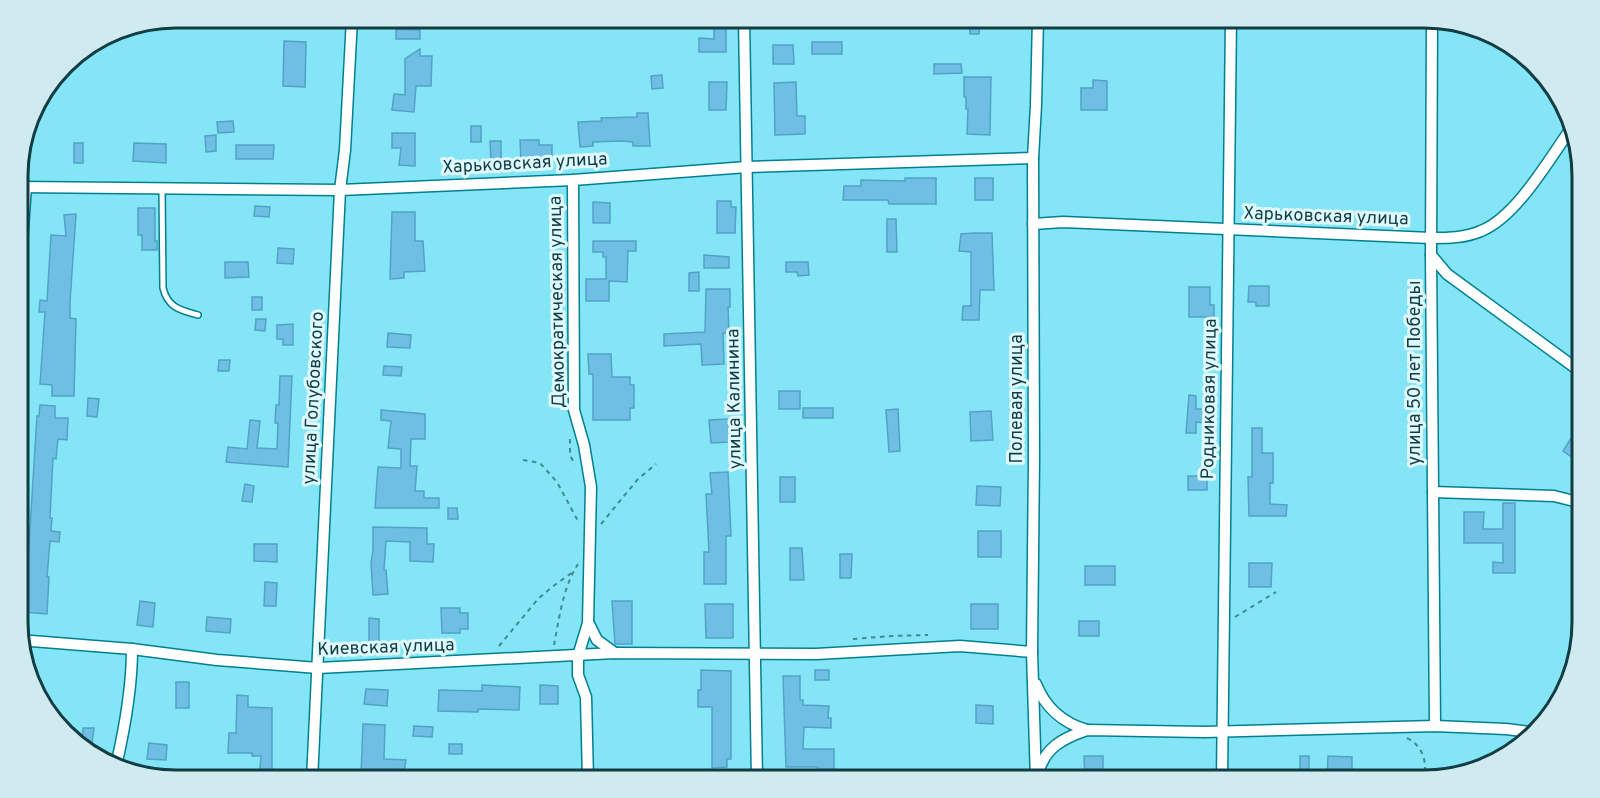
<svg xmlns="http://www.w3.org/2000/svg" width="1600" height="798" font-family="Overpass,sans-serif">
	<rect width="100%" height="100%" fill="#83e5f5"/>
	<g fill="#6ebfe3" stroke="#52a3c6" stroke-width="1.5">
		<polygon points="714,18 726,18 726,52 699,52 699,38 714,39"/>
		<polygon points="969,18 980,18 979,34 970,34"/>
		<polygon points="396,29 420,30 420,39 396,39"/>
		<polygon points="284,41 306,42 305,87 283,86"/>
		<rect x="812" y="42" width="30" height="12"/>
		<polygon points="773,45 793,45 794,64 773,64"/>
		<polygon points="420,49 420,56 432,56 431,86 416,86 414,112 392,110 394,94 405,95 405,59"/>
		<polygon points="934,64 961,64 962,73 934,74"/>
		<polygon points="662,75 663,88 652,89 651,76"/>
		<polygon points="964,77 991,77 990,135 967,134 968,109 966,109 966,97 964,97"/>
		<polygon points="1093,80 1107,81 1107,110 1081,110 1081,88 1093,88"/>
		<polygon points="709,82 727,82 726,110 709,110"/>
		<polygon points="796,82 797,116 805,116 805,134 775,135 774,83"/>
		<polygon points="637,113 648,113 650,146 633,146 633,142 620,141 593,142 593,146 580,147 578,122 602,121 601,118 637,117"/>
		<polygon points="233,121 234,132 218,133 217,122"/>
		<rect x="471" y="126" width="10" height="16"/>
		<polygon points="392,133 415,133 415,166 399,165 401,148 392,148"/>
		<polygon points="216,135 216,151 206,152 205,136"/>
		<polygon points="520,140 539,140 539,145 552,145 552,160 521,161"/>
		<polygon points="490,141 501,141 501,164 491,164"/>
		<rect x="74" y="143" width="9" height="20"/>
		<polygon points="134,143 166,144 166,163 133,161"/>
		<polygon points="236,145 274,145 273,159 236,159"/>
		<polygon points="905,178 936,178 936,204 889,204 888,200 843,200 844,186 861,186 861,180 905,181"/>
		<rect x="975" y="178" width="18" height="22"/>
		<polygon points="717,201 731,201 731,207 736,207 735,233 717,233"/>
		<polygon points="593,202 610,203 610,223 593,223"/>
		<polygon points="255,206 270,207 269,217 254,216"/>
		<polygon points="138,208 155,208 155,241 157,241 157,250 142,250 142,235 138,235"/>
		<polygon points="392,212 415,212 415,241 423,241 425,271 404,272 404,278 390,279"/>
		<polygon points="76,214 70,302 70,318 76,319 74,396 52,396 52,385 40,384 45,312 39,312 40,300 47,301 51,235 66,236 64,215"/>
		<polygon points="887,219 896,219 897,252 887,252"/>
		<polygon points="974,233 992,233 994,290 980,290 979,320 962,320 963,306 971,306 971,252 959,251 961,234"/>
		<polygon points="593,241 636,241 636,251 628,251 627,282 609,281 609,301 586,301 586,279 606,279 606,257 603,257 603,252 593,252"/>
		<polygon points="278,248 294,249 293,264 277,263"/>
		<polygon points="704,255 729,257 729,268 704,268"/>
		<polygon points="225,262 248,262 249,277 225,278"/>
		<polygon points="786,262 808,262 809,275 798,276 797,272 786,272"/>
		<polygon points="699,272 699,291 689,291 689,273"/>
		<polygon points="1249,286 1269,286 1269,306 1256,306 1256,302 1248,302"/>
		<polygon points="1189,287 1210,287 1210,305 1214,305 1214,317 1189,317"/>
		<polygon points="706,289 730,289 730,307 728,307 729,333 723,333 724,364 702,365 701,344 664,346 664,334 705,332"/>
		<rect x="252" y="297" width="10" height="13"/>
		<polygon points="256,319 266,319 265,331 255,330"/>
		<polygon points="293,324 293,345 283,345 283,339 277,339 277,325"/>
		<polygon points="388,333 411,335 410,348 387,347"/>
		<polygon points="588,354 611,354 612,377 630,377 630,385 634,385 634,408 630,408 630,420 593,420 593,374 589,374"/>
		<polygon points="219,360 230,360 229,371 218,371"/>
		<polygon points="384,366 402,367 401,376 383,375"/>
		<polygon points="280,376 292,376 288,467 226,462 228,447 247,449 250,420 260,421 257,448 277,449 278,423 275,423 276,405 279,405"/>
		<rect x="779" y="391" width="21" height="18"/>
		<polygon points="1189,395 1196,396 1196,409 1206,409 1206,423 1196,422 1196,433 1186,433"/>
		<polygon points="88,398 99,399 97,417 87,416"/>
		<polygon points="40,405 55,406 55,418 68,418 67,440 58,439 56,459 53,458 50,518 52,518 51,531 60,532 59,542 50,541 47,577 49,577 47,614 22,612 24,576 27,576 37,416 39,416"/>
		<rect x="803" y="408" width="30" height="10"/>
		<polygon points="898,409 900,451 889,452 886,410"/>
		<polygon points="381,410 425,414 425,439 411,439 410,466 417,466 415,491 424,491 424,498 439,498 439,508 375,508 378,467 401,468 401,449 388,448 391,421 381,420"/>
		<polygon points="991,411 993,440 971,441 970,412"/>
		<polygon points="728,419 729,442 711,443 709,420"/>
		<polygon points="1581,422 1582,464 1563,451"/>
		<polygon points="1252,428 1262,428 1262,453 1273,453 1273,483 1270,483 1270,504 1287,505 1286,516 1249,516 1248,477 1252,477"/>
		<polygon points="728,472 731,536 726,536 726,584 704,584 704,552 709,552 706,494 712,494 710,473"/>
		<rect x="1188" y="476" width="19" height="14"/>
		<rect x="780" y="477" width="15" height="25"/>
		<polygon points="245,484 254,486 252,502 242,501"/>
		<polygon points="977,486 1001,487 1000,506 976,505"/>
		<polygon points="1503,503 1515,503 1515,573 1493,573 1493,562 1503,563 1503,543 1464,543 1464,512 1484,512 1483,529 1503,529"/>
		<polygon points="448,508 457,508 458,519 448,519"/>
		<polygon points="373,527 427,528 427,544 434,544 433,562 410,561 410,542 386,541 384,570 386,570 388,594 373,595 371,563 373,550"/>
		<rect x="978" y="531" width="23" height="26"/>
		<polygon points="254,544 277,544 277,562 254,561"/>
		<polygon points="790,548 802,548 804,580 790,580"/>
		<polygon points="840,554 852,554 851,578 840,578"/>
		<polygon points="1249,563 1272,563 1271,587 1249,587"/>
		<rect x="1085" y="566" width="30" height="19"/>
		<polygon points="265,582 277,583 276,606 264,606"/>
		<polygon points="140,601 155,603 153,627 137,625"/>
		<polygon points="612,601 632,601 632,644 615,644"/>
		<polygon points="705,604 733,604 733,638 706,638"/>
		<rect x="971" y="604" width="27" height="25"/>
		<polygon points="441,608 460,608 460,613 468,613 468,629 460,629 460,633 442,633"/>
		<polygon points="207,617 231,619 230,633 206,631"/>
		<polygon points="369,618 379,619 379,644 369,644"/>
		<rect x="1079" y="621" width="20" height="15"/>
		<polygon points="701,670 731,671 731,759 727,759 727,767 712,768 712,707 698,707 698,690 701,690"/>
		<rect x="815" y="670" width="14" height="10"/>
		<polygon points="783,676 800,676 800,700 803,700 803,705 829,706 828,718 831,718 831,728 804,727 803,749 834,749 834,771 818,771 818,767 786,767"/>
		<rect x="176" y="682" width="13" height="26"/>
		<polygon points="482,685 520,687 519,710 478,709 478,712 438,711 439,690 482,691"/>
		<polygon points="540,685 558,686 558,704 540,704"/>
		<polygon points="366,689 388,690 387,706 364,704"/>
		<polygon points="237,695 248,696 248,707 272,708 272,780 259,780 261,756 252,756 252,753 228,753 229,733 236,733"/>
		<polygon points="976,705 993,706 993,724 976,723"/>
		<polygon points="363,724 385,725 384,759 406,760 403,778 361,775"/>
		<polygon points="414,726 433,727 432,737 413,736"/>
		<polygon points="83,728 94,728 91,751 82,743"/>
		<polygon points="149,743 167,745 166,760 147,759"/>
		<rect x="449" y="744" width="13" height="10"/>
		<polygon points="1084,756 1103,756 1103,780 1085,780"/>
		<rect x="1300" y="756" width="9" height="24"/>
		<polygon points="1328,756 1352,757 1352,779 1327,778"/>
	</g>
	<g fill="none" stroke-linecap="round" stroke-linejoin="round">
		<defs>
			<path id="lane" d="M162,188L163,288C168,308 180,310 198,315"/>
			<g id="street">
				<polyline points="744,18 757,780"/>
				<polyline points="1432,20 1431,255 1435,726"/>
				<polyline points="573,180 574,410 584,445 591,487 588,623 578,656 578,675 586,697 588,780"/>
				<polyline points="18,187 340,190 573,180 747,167 1033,158"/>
				<path d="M1033,224L1063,222L1431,238C1448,238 1465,238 1481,231C1516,217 1548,161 1570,130"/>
				<polyline points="1431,255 1447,274 1581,372"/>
				<polyline points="19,287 26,186"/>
				<polyline points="1433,492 1554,496 1582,503"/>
				<polyline points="589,624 597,640 615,653"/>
				<polyline points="19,640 132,649 217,660 318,668 615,653 816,654 960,646 1032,652"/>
				<path d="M1036,684C1045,707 1063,723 1087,730"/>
				<path d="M116,766C125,727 132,689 132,649"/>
				<path d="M1038,774C1044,748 1063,738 1087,730L1204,732L1435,726L1506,729L1530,732"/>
				<polyline points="312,780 340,190 345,150 352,18"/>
				<polyline points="1036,780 1032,652 1034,458 1033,158 1036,105 1038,18"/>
				<polyline points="1222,780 1231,18"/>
			</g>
		</defs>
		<use href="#lane" stroke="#02808f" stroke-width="8"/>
		<use href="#street" stroke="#02808f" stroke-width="13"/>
		<g stroke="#458994" stroke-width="2" stroke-dasharray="4.5 4.5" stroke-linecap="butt">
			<polyline points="756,25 762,18"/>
			<polyline points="570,439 570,455 575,465"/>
			<polyline points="523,460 540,463 557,482 578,521"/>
			<polyline points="601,524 638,479 656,464"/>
			<polyline points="1235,617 1276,592"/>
			<polyline points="853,639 892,636 928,635"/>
			<path d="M554,645C559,619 563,587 578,564"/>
			<polyline points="499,646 538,599 552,587 573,572"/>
			<path d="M1407,738C1424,747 1427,762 1424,780"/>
		</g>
		<use href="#lane" stroke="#fff" stroke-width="5"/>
		<use href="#street" stroke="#fff" stroke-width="10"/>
	</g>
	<g text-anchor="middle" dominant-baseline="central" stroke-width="6" stroke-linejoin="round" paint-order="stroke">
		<g font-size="18" fill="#133d44" stroke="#dffafe">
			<text transform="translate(525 164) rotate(-3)">Харьковская улица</text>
			<text transform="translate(1326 217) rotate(2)">Харьковская улица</text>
			<text transform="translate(558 302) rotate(-91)">Демократическая улица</text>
			<text transform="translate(1415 373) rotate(-90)">улица 50 лет Победы</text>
			<text transform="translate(314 398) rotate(-87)">улица Голубовского</text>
			<text transform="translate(735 399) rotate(-91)">улица Калинина</text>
			<text transform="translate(1017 399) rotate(-90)">Полевая улица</text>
			<text transform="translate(1210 399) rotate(-89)">Родниковая улица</text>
			<text transform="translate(386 648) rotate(-2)">Киевская улица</text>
		</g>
	</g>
	<path d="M0 0H1600V798H0ZM176 28H1424A148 148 0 0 1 1572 176V622A148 148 0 0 1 1424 770H176A148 148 0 0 1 28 622V176A148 148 0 0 1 176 28Z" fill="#cfebef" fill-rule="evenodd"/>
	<path fill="none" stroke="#133d44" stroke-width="3" d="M176 28H1424A148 148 0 0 1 1572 176V622A148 148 0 0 1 1424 770H176A148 148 0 0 1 28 622V176A148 148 0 0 1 176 28Z"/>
</svg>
